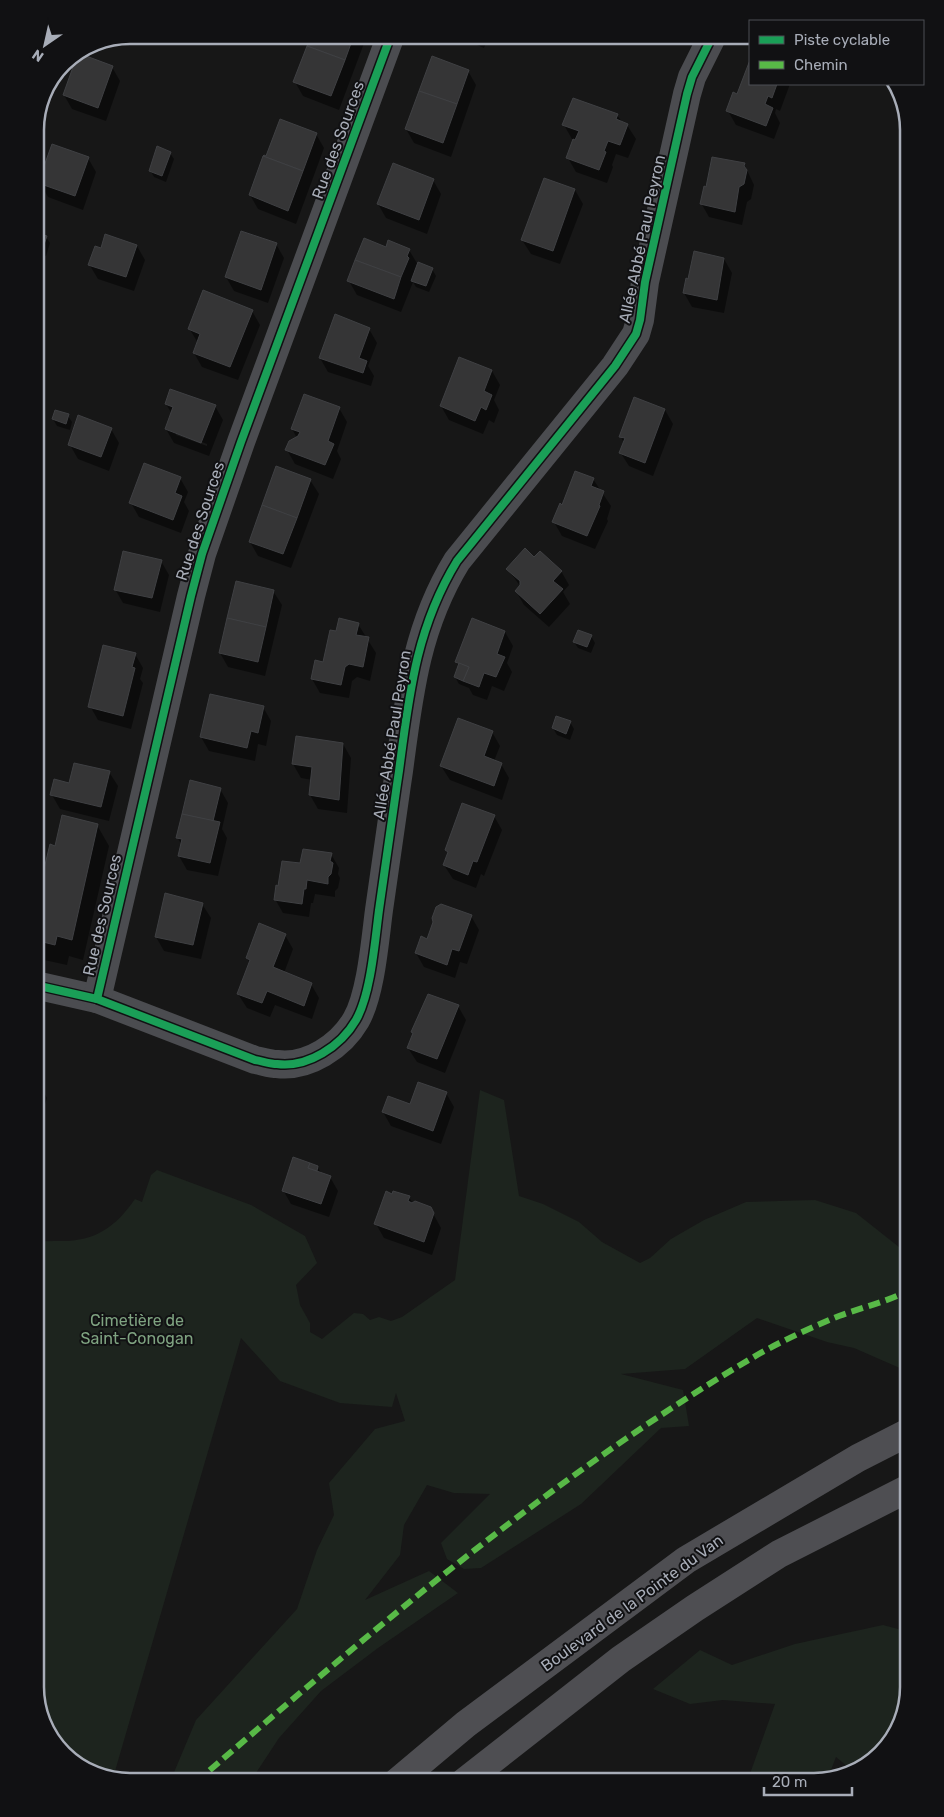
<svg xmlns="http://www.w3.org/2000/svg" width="944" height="1817" font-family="Rubik,sans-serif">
	<rect width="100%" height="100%" fill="#171717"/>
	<g fill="#1d241e">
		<path d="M480,1090L504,1100L519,1196L543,1204L579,1222L602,1242L640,1263L650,1258L671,1239L704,1220L746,1202L815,1200L856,1213L904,1251H909V1372L854,1348L827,1342L757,1318L685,1369L621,1374L683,1390L689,1426L661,1428L581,1504L481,1568L464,1569L447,1559L441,1543L490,1494L454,1493L427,1485L404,1525L400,1555L365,1600L429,1571L458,1593L378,1648L321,1691L279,1738L250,1782H170L196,1720L297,1609L317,1550L334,1515L329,1483L375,1429L405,1421L396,1393L392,1407L340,1403L280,1381L241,1338L113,1778L77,1766L42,1724L35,1688V1239C42,1242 50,1241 58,1241C94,1242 115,1228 135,1199L142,1202L151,1175L157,1170L251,1205L305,1236L317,1263L296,1285L300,1305L310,1323V1332L322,1339L354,1313L363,1314L370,1320L379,1317L391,1321L402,1317L455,1280Z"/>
		<polygon points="883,1625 909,1632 909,1688 893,1740 854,1772 836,1757 827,1780 815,1782 747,1782 775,1704 723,1700 690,1704 653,1689 700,1650 732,1665 795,1644"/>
	</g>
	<g fill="#0007" fill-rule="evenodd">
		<polygon points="206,35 220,35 216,44 209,41"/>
		<polygon points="313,35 365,35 366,38 339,110 303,96 295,82"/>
		<polygon points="454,35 489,35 484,48"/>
		<polygon points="750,64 750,84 790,84 780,111 776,109 775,113 780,123 774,139 736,125 728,111 738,96"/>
		<polygon points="112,67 120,81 106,121 72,109 64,95"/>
		<polygon points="468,71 476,85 451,157 414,143 406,129"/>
		<polygon points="617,115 622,122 627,125 636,139 628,158 616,154 612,165 613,167 607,183 576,172 568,158 574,140 572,139 564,125"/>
		<polygon points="316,134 324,148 296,224 258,209 250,195 267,157"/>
		<polygon points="170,153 174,159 166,182 154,177 150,170"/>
		<polygon points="88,158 96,172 83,210 48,197 40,183"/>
		<polygon points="744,164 754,185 751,199 747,202 742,225 709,217 701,203 707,188"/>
		<polygon points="433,180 441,194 427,234 386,218 378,204"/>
		<polygon points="575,190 583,204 560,264 531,254 522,240"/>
		<polygon points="35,233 46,237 50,243 46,256 35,252"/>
		<polygon points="276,244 284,258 268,303 234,291 226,277"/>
		<polygon points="137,246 145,260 134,291 98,279 89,264 101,249"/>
		<polygon points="387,249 409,250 418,265 432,269 436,276 429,292 416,287 413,282 401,312 357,295 349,281"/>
		<polygon points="724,259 732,273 724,313 692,307 684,293 689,280"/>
		<polygon points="35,268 40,275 36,289 35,289"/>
		<polygon points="252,311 260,325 238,380 202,367 194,353 198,343 189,328"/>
		<polygon points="35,314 37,314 45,328 35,358"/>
		<polygon points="369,329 377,343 368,366 374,376 371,386 328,372 320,358"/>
		<polygon points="492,371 500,385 494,400 499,410 494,423 489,420 483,434 449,420 441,406"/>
		<path d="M166,404L215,406L223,420L209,456L174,443L166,429L172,414ZM176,432L207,444V446L176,435Z"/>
		<polygon points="339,408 347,422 337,451 341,459 333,479 295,464 287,450 297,438 292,429"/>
		<polygon points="665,410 673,424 653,476 629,466 620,452 624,443 621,437"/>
		<polygon points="68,416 72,422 70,430 57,426 53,419"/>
		<polygon points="111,429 119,443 109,471 78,459 70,445"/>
		<polygon points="180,478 188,492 184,502 189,511 181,533 139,517 131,503"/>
		<polygon points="593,479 611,506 607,519 608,521 595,549 562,536 554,522 563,507"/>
		<polygon points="310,480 319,494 291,568 258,556 250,542"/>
		<polygon points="534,558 561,571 569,585 563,592 570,604 549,627 524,605 516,591 520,586 508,569"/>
		<polygon points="161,561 169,575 160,612 123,603 115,589"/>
		<polygon points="273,591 282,605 265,676 228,667 220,653"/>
		<polygon points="358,624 376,653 370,681 357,677 352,681 349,698 320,693 312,679 324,663 337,633"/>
		<polygon points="505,632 513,646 507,663 512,672 504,691 492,686 487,700 473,695 469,688 459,684 455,677 459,666 456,662"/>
		<polygon points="591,636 595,643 591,653 578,648 574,642"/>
		<polygon points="135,654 143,668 140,679 143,683 131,729 98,720 90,706"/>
		<polygon points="35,700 41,708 35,717"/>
		<polygon points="263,707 271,721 266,746 258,744 255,761 209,751 201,737"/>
		<polygon points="570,722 574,729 570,740 557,735 553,728"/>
		<polygon points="492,732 500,746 494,761 501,764 509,778 502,800 450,780 441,766"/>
		<polygon points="343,744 351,758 347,813 318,809 310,795 312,780 301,778 293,764"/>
		<polygon points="109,772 118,786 109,821 60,809 52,795 70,784"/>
		<polygon points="220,789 228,803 222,829 227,838 218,876 187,870 179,856 182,845 177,837"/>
		<polygon points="494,816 502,830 484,876 481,874 476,888 453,879 444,865 448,854 446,850"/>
		<polygon points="97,825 109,846 83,960 69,956 67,965 35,958 35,910 56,847"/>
		<polygon points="331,854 339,868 338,874 340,878 338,888 335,891 335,897 315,894 313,903 311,903 309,917 283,913 275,899 301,864"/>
		<polygon points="202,904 211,918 201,959 164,951 156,937"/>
		<polygon points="471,916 479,930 467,964 460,962 455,978 424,967 416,953 428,940"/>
		<polygon points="285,935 293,949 284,973 311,984 319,998 312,1019 275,1005 270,1017 247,1008 238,994 250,963 247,958"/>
		<polygon points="458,1006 466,1020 445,1073 417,1062 408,1048"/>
		<polygon points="35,1083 39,1084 47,1098 40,1120 42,1124 35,1145"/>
		<polygon points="446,1093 454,1107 441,1144 391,1126 383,1112 411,1105"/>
		<polygon points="294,1159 317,1167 322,1174 330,1177 338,1191 329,1217 291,1204 283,1190"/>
		<polygon points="393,1195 409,1197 413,1204 430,1208 441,1228 432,1255 384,1238 376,1224"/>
	</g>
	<g fill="#353536" stroke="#3f4043">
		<polygon points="311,35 354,35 345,60 307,46"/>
		<polygon points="307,46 345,60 331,96 293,82"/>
		<polygon points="78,53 113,66 98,108 63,95"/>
		<polygon points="432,56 469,70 457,104 419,91"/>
		<polygon points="750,60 750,84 777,84 772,98 768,96 765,104 773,108 766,126 726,111 733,92 737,94"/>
		<polygon points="419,91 457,104 443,143 405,129"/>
		<polygon points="573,98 618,114 616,119 628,124 620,145 608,141 604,151 606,152 599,170 566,158 573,139 575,140 579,131 562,125"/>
		<polygon points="280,119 317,133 303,171 263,156 264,155 266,156"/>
		<polygon points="52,144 89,157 75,196 38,183"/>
		<polygon points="157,146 171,152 162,176 149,171"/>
		<polygon points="263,156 303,171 288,211 249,195"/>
		<polygon points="712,157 745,163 744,166 747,170 744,184 739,187 735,212 700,204 704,186 706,187"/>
		<polygon points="393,163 434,179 419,220 377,204"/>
		<polygon points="544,178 575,189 553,251 521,240"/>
		<polygon points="241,231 277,243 261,290 225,277"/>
		<polygon points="35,232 47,236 42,250 35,247"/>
		<polygon points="105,234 137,245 126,277 88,265 95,246 101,248"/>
		<polygon points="364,238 386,247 388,240 410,249 407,256 409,258 401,277 355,260"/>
		<polygon points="694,251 724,258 717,300 683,293 686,278 688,279"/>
		<polygon points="355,260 401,277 394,299 347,281"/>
		<polygon points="418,262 433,268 426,286 411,281"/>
		<polygon points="203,290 253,310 230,367 193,353 200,334 188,329"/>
		<polygon points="335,314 370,328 359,358 367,361 363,373 319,358"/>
		<polygon points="459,357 492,370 484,391 492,395 486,410 481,407 475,421 440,406"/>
		<polygon points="170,389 216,405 201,443 165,429 173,407 165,404"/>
		<polygon points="304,394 340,407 328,441 334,444 325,465 285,450 289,441 298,436 300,432 291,429"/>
		<polygon points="634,397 665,409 645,463 619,453 625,438 619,437"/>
		<polygon points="55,410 69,414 66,424 52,419"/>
		<polygon points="78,415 112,428 101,457 68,445"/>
		<polygon points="144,463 181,477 175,493 182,496 173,520 129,503"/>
		<polygon points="276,466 311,479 297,518 262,505"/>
		<polygon points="575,471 594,478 591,486 604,491 599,505 600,506 587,536 552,522 560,503 562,505"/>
		<polygon points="262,505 297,518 283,554 249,542"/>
		<polygon points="525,548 534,557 540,551 562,571 553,581 563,589 540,614 515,591 520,585 520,581 506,569"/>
		<polygon points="123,551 162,560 152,598 114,590"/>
		<polygon points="236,581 274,590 266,627 227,618"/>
		<polygon points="227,618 266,627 258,662 219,653"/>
		<polygon points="339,618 359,623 356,635 369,637 363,667 349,664 345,667 341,685 311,679 315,660 323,662 330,630 336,631"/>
		<polygon points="472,618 505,631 497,654 505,657 496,677 484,673 479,687 463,681 469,667 455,662"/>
		<polygon points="578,630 592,635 587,647 573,642"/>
		<polygon points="103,645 136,653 132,667 135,668 123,716 88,707"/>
		<polygon points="459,663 469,667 463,681 454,677"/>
		<polygon points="210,694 264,706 258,733 251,731 247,748 200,737"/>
		<polygon points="556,716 571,721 566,734 552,728"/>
		<polygon points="458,718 493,731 484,756 502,763 494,786 440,766"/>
		<polygon points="296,736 343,743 339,800 309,795 312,767 292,764"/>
		<polygon points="74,763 110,771 101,807 50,795 54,779 69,783"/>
		<polygon points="190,780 221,788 213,821 182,814"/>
		<polygon points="462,803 495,815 477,862 473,861 468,875 443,865 448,852 445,850"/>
		<polygon points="182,814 220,822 210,863 178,856 182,839 176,838"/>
		<polygon points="62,815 98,824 72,940 57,936 55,945 35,940 35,907 50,844 55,846"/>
		<polygon points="303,849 332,853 330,861 333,863 331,874 328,877 328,884 307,880 306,889 304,889 302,904 274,900 276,885 278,886 282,861 300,863"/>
		<polygon points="165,893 203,903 193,945 155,937"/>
		<polygon points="441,904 472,915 459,951 452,949 447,965 415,953 421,936 427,939 433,922 432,918 436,907"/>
		<polygon points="259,923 286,934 273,967 312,983 304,1006 267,991 262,1003 237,994 250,960 246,958"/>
		<polygon points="428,994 459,1005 437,1059 407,1048 413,1033 411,1032"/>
		<polygon points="35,1081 40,1083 35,1098"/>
		<polygon points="418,1082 447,1092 433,1131 382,1112 388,1096 410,1104"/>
		<polygon points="293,1157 310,1163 308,1168 331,1176 321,1204 282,1191"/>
		<polygon points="310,1163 318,1166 317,1171 308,1168"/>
		<polygon points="386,1191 392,1194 393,1191 410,1196 408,1201 412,1203 415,1201 431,1207 434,1213 424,1242 374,1224"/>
	</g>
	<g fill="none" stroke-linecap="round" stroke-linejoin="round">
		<g stroke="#4b4c50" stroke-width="28">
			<path d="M35,985L97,999L255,1060C262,1061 270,1064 277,1064C308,1068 341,1046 356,1020C371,994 375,940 379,910C386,863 392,817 399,771C409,695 416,628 457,561L615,366L636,334L640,320L645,282L687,94L692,77L713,35"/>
			<polyline points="97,999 191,596 202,554 241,442 391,35"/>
		</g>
		<g stroke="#4e4e52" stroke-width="28">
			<polyline points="397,1782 466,1724 686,1560 858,1458 909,1432"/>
			<polyline points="464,1782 621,1659 695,1608 779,1554 909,1488"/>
		</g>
		<path stroke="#58b947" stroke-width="6" stroke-dasharray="12 6" stroke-linecap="butt" d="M196,1782C373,1630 551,1477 752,1358C779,1342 810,1328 839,1316C863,1307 887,1302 909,1290"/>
		<defs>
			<g id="cycleway">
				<path d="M35,985L97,999L255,1060C262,1061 270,1064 277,1064C308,1068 341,1046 356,1020C371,994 375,940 379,910C386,863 392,817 399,771C409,695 416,628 457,561L615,366L636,334L640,320L645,282L687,94L692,77L713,35"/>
				<polyline points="97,999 191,596 202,554 241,442 391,35"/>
			</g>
		</defs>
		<use href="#cycleway" stroke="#111113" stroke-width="11"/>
		<use href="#cycleway" stroke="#1a9f57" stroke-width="8"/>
	</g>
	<g text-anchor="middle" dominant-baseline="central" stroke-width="4" stroke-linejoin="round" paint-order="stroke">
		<g font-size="16" fill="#a8adb8" stroke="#111113">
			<text transform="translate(338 140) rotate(-70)">Rue des Sources</text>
			<text transform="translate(642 239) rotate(-78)">Allée Abbé Paul Peyron</text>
			<text transform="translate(200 521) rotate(-72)">Rue des Sources</text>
			<text transform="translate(392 735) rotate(-81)">Allée Abbé Paul Peyron</text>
			<text transform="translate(102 915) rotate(-77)">Rue des Sources</text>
			<text transform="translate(632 1603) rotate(-36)">Boulevard de la Pointe du Van</text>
		</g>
		<g font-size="16" fill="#7fa381" stroke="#111113">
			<text x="137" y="1320">Cimetière de<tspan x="137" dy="18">Saint-Conogan</tspan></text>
		</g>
	</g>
	<path d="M0 0H944V1817H0ZM130 44H814A86 86 0 0 1 900 130V1687A86 86 0 0 1 814 1773H130A86 86 0 0 1 44 1687V130A86 86 0 0 1 130 44Z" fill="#111113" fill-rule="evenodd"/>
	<path fill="none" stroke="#a8adb8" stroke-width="2.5" d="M130 44H814A86 86 0 0 1 900 130V1687A86 86 0 0 1 814 1773H130A86 86 0 0 1 44 1687V130A86 86 0 0 1 130 44Z"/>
	<rect x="749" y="20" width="175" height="65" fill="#111113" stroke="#4d4f55"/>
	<rect x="759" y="36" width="25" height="8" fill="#1a9f57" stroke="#4d4f55"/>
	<text x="794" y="45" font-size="15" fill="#a8adb8">Piste cyclable</text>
	<rect x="759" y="61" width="25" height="8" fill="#58b947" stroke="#4d4f55"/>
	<text x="794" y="70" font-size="15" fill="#a8adb8">Chemin</text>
	<g transform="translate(45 45) rotate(214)" stroke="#111113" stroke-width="4" paint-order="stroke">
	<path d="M0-4L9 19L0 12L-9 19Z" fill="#a8adb8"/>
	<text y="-8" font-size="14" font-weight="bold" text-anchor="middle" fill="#a8adb8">N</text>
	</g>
	<path d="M764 1787v8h88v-8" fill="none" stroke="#a8adb8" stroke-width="2.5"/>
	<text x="772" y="1787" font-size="15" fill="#a8adb8" stroke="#111113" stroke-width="4" paint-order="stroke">20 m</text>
</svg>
